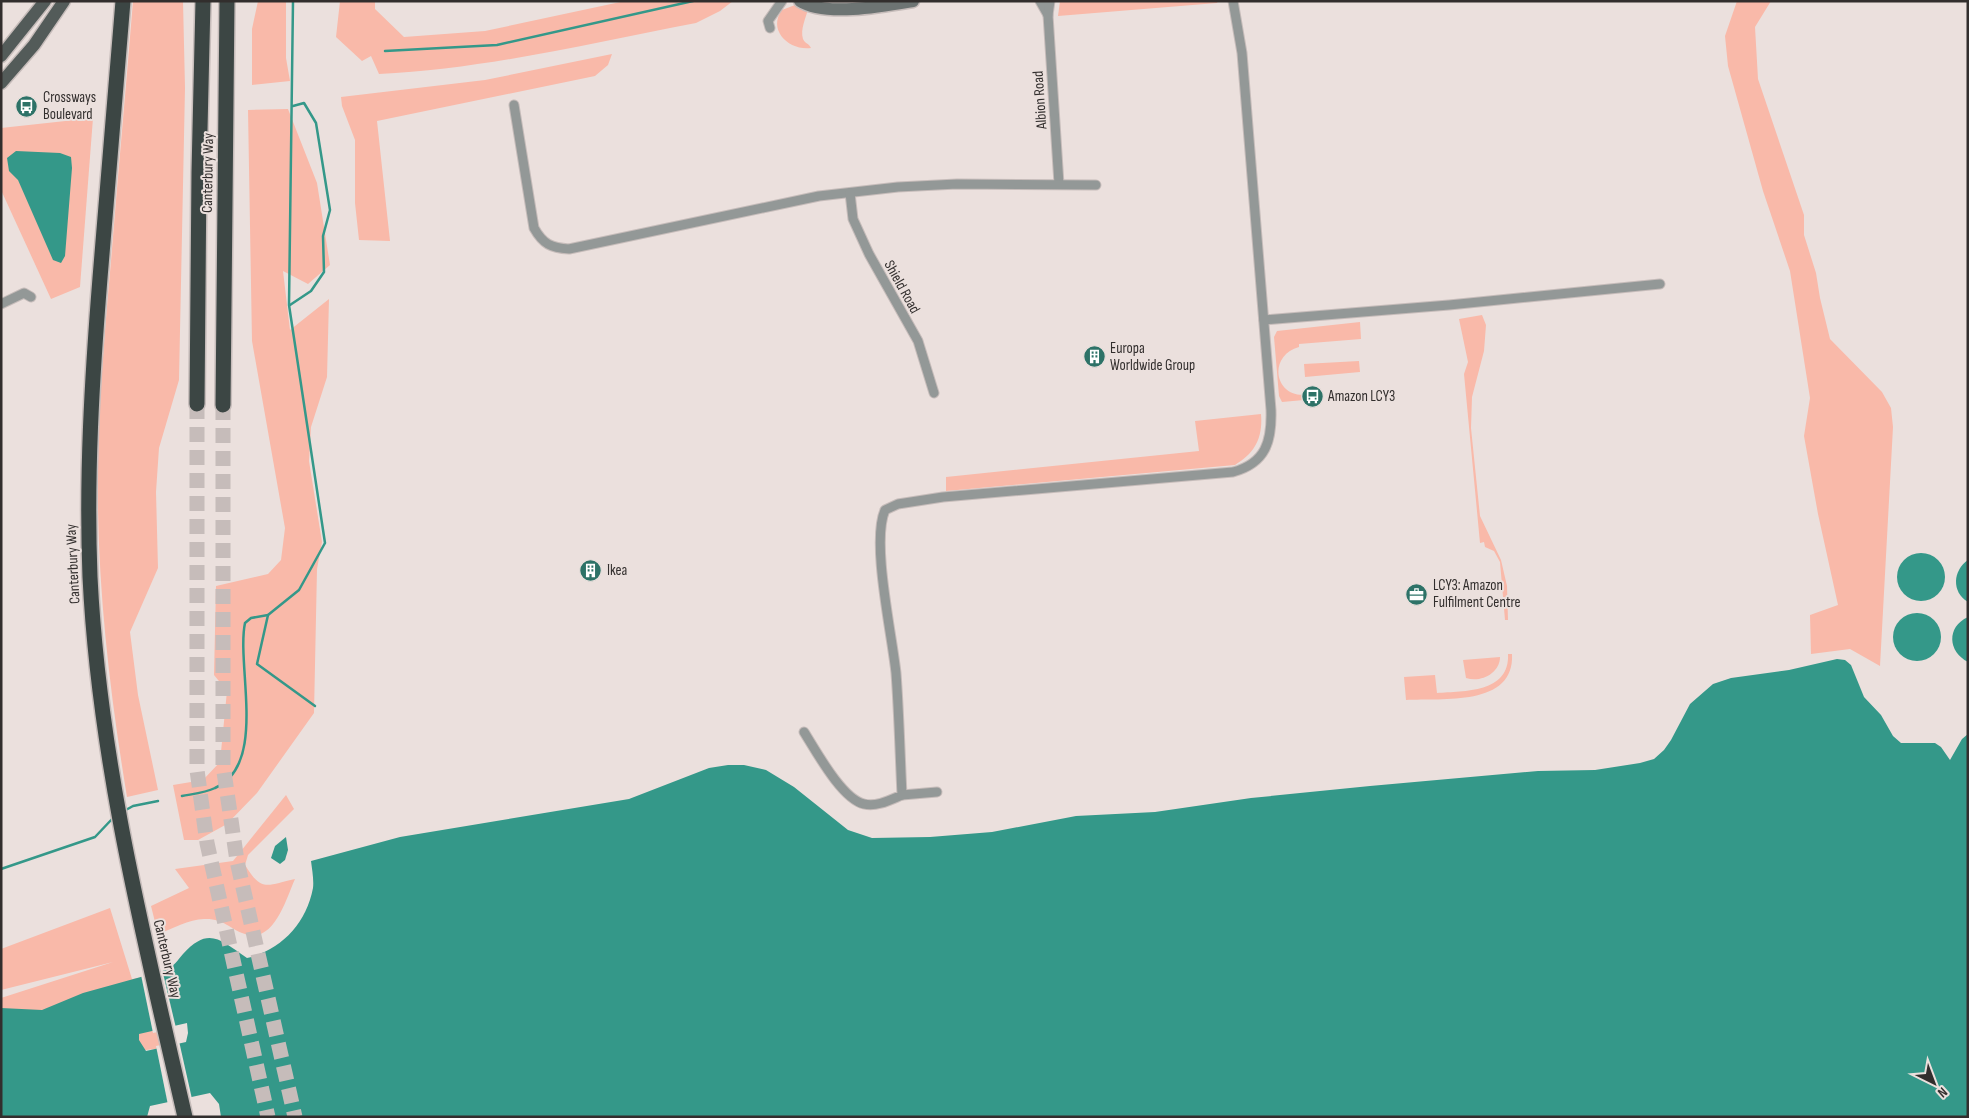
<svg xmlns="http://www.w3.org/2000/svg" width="1969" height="1118" font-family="'Sofia Sans Condensed',sans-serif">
	<rect width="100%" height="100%" fill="#ebe0dd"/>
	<g fill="#f9b9a9">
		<path d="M133,1H183L185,88L179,380L159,448L156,492L158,568L130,632L138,695L158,790L127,797C109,688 96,576 98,465C99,397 105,329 111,261C118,174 126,88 133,1Z"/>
		<polygon points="258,1 286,1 286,58 290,81 252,85 252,29"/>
		<path d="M340,1H375V9L404,37L485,31L625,1H733L720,11L696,23C591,43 486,69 379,74L371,56L362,61L336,37Z"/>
		<polygon points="1060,1 1218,1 1217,3 1058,16"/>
		<polygon points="1737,1 1771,1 1755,27 1758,79 1804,215 1804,235 1816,273 1820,298 1830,339 1882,392 1891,408 1893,427 1880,666 1850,649 1811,654 1810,615 1838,605 1818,514 1804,436 1810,398 1790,271 1763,191 1728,66 1725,36"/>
		<path d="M795,5L808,9C806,18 800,29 803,39C805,44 809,43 811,48C789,51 767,30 782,10Z"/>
		<polygon points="612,54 608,65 595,76 377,121 390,241 359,240 355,203 355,140 342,106 341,97 485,80"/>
		<polygon points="288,109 317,183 330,265 308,284 283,271 290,330 329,299 327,377 311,427 309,461 322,542 317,569 314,713 257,793 227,824 198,840 184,840 173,785 203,780 220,762 227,691 214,675 216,586 268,574 281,560 285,528 252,341 248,110"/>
		<polygon points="93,118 80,287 51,299 1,190 1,128"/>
		<polygon points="1482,315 1486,325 1484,351 1472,397 1471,428 1480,516 1501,560 1507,586 1508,620 1505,620 1500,562 1494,551 1485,547 1484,542 1480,543 1464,374 1468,362 1459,319"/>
		<path d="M1360,322L1361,339L1299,344V347C1269,355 1273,395 1303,395L1304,400L1282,402L1279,396L1274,337L1277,331Z"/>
		<polygon points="1359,361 1360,372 1305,377 1304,364"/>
		<path d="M1261,414C1263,438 1255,453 1235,465L946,491V477L1199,451L1195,421Z"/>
		<path d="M1508,654H1512C1515,707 1442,698 1406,700L1404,677L1435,675L1437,693C1464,691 1510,693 1508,654Z"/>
		<path d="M1500,657C1500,673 1481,683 1466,678L1463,660Z"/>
		<path d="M286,795L294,809L248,855L245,865C262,893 267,885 295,879C286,899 274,944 245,934C229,929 225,919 206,919C191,918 172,929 158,934L151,906L189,888L175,869L233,861Z"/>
		<polygon points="110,908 132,979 147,977 163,1048 1,1067 1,998 113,962 1,990 1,949"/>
	</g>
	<g fill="#349889" fill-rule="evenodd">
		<polygon points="16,151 60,153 71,157 72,168 65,256 61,263 53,260 18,180 9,171 7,158"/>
		<circle cx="1921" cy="577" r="24"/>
		<path d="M1968,560V602C1951,592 1953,570 1968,560Z"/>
		<circle cx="1917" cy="637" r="24"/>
		<path d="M1968,617V662C1948,652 1946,627 1968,617Z"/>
		<path d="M1837,659L1845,660L1851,665L1864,697L1881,715L1893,736L1901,743H1935L1941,747L1950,760L1962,739L1968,734V1117H221L219,1104L210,1093L150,1106L147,1117H1V1008L42,1010L83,993L166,970C173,967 178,960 183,954C209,926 220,940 247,958C281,950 306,924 313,888C314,880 312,869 311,861L400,837L629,799L709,768L728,765H744L766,770L794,787L848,830L872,838L930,837L992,832L1076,816L1155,812L1251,798L1370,786L1538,771L1595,770L1640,763L1654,759L1664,750L1671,740L1690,704L1713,684L1731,678L1789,670ZM187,1023L188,1033L186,1042L146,1051L139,1040V1034Z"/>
		<polygon points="286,837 288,850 285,860 280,864 271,858 275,846"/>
	</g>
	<g fill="#ebe0dd">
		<polygon points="162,969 176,1028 153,1033 141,975"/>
		<polygon points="179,1041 192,1099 168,1105 156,1046"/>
	</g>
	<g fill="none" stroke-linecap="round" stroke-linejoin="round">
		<g stroke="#349889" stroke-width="2.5">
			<polyline points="385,51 497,45 693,1"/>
			<polyline points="290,305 311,291 324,272 323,236 330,210 316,123 304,103 293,106"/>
			<polyline points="268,615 257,664 315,706"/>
			<path d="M182,796C192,794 205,793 215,788C268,765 236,666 245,623L251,618L268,615L299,590L325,543L289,305L293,1"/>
			<polyline points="124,811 133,806 158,801"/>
			<polyline points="1,869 95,837 113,818"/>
		</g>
		<g stroke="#c6bcba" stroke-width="15" stroke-dasharray="15 8" stroke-linecap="butt">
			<polyline points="197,404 197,770 207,843 268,1117"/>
			<polyline points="223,405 223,765 237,861 295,1117"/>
		</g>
		<defs>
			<g id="street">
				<polyline points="1040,1 1048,15"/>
				<polyline points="1050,1 1048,15 1059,184"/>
				<polyline points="770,28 768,21 782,1"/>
				<path d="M514,105L534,228C543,244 551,248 569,249L819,196L898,187L957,184L1096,185"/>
				<polyline points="850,193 853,219 869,254 918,341 934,393"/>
				<polyline points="1,304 24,293 31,297"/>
				<polyline points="1264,320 1449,305 1660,284"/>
				<path d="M804,732C816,751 842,799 864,804C877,807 890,800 902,795C900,754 899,713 896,673C892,634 871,542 885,510L898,504L943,497L1233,472C1266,463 1272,441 1271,410L1242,53L1233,1"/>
				<polyline points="902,795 937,792"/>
			</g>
			<path id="secondary" d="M800,1C825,17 884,6 913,1"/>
			<g id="primary">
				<polyline points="1,56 45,1"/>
				<polyline points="1,83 34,45 64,1"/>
			</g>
			<g id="highway">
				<path d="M123,1C115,93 107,185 100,278C92,378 86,476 90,577C99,761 144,938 185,1117"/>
				<polyline points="197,404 199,172 203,1"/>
				<polyline points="223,405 227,1"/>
			</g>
		</defs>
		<use href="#street" stroke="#c6bcba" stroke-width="11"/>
		<use href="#secondary" stroke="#c6bcba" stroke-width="15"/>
		<use href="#primary" stroke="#c6bcba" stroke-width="15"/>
		<use href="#highway" stroke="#c6bcba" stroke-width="18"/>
		<use href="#street" stroke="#939897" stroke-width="9"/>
		<use href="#secondary" stroke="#6d7473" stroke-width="12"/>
		<use href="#primary" stroke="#535b59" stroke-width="12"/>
		<use href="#highway" stroke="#3c4644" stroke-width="15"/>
	</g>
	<defs>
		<symbol id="bus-disc" viewBox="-11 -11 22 22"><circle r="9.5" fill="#2d7267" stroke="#ebe0dd"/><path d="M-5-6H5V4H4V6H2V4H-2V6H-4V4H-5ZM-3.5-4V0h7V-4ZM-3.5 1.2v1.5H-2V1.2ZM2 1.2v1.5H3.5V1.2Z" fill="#fff"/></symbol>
		<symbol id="building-disc" viewBox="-11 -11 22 22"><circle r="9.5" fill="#2d7267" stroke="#ebe0dd"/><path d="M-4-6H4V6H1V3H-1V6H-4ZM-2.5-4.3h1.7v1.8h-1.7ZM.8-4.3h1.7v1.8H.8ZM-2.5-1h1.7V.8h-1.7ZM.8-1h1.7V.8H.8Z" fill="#fff"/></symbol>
		<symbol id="office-disc" viewBox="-11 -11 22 22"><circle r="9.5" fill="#2d7267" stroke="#ebe0dd"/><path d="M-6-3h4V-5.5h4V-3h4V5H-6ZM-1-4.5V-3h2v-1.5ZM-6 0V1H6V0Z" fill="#fff"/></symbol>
	</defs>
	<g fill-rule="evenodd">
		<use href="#bus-disc" x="14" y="94" width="25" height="25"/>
		<use href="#building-disc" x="1082" y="344" width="25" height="25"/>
		<use href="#bus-disc" x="1300" y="384" width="25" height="25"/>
		<use href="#building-disc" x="578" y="558" width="25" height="25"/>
		<use href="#office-disc" x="1404" y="582" width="25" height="25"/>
	</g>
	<g text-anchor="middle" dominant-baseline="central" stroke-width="4" stroke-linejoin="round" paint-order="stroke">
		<g font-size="15" fill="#322e2d" stroke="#ebe0dd" text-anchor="start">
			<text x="43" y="97">Crossways<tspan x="43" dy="17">Boulevard</tspan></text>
			<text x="1110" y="348">Europa<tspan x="1110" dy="17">Worldwide Group</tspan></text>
			<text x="1328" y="396">Amazon LCY3</text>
			<text x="607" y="570">Ikea</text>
			<text x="1433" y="585">LCY3: Amazon<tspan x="1433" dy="17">Fulfilment Centre</tspan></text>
		</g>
		<g font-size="15" fill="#322e2d" stroke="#ebe0dd">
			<text transform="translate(1040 100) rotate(-94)">Albion Road</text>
			<text transform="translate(208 173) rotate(-89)">Canterbury Way</text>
			<text transform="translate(902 287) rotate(61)">Shield Road</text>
			<text transform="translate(73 564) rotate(-93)">Canterbury Way</text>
			<text transform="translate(167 959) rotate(77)">Canterbury Way</text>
		</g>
	</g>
	<rect width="1969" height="1118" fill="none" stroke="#322e2d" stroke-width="5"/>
	<g transform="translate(1934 1083) rotate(138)" stroke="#ebe0dd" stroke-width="4" paint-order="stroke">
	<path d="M0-4L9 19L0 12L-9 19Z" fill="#322e2d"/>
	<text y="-8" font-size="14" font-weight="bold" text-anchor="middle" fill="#322e2d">N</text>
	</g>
</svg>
